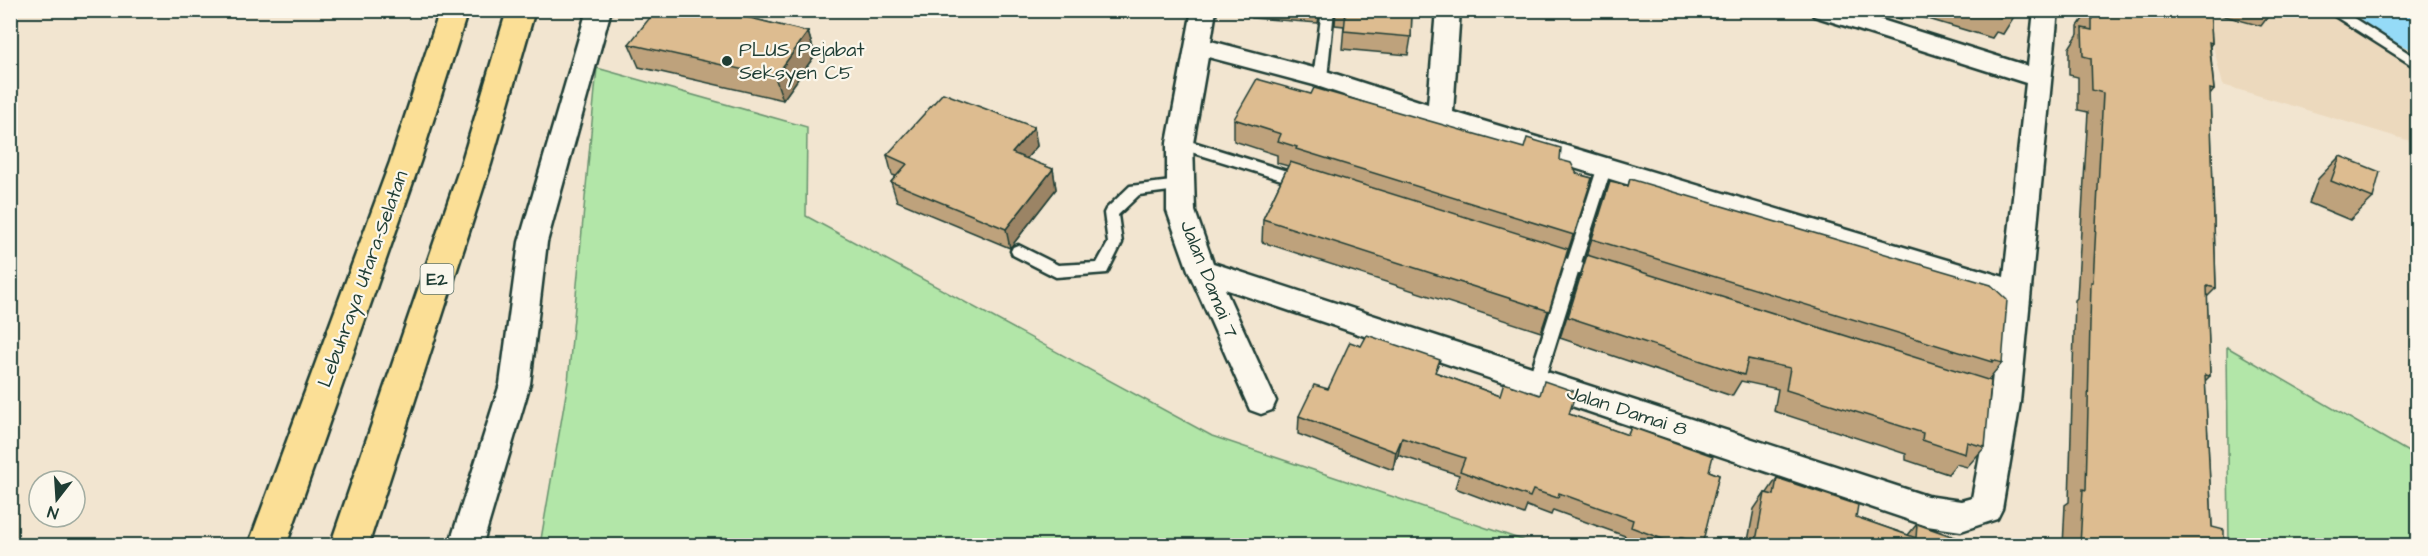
<svg xmlns="http://www.w3.org/2000/svg" width="2428" height="556" font-family="'Architects Daughter',sans-serif">
	<rect width="100%" height="100%" fill="#f2e5d0"/>
	<filter id="ink" filterUnits="userSpaceOnUse"><feTurbulence type="fractalNoise" baseFrequency=".0167" numOctaves="2"/><feDisplacementMap in="SourceGraphic" scale="12" xChannelSelector="R" yChannelSelector="G"/><feConvolveMatrix kernelMatrix="1 2 1 2 8 2 1 2 1" color-interpolation-filters="sRGB"/></filter>
	<g filter="url(#ink)">
		<polygon fill="#ecd9bd" points="2204,11 2361,11 2417,50 2417,143 2223,85"/>
		<g fill="#b2e6a8" stroke="#68926e" stroke-width="1.5">
			<polygon points="597,68 807,127 806,216 1212,436 1537,545 540,545 568,382"/>
			<polygon points="2227,347 2417,457 2417,545 2229,545"/>
		</g>
		<g fill="none" stroke-linecap="round" stroke-linejoin="round">
			<path fill="#95dbf7" fill-rule="evenodd" d="M2354,10H2418V51C2394,44 2367,31 2354,10Z"/>
			<defs>
				<g id="service">
					<polygon points="1322,10 1334,10 1327,78 1320,83 1313,78"/>
					<polygon points="2325,10 2341,10 2418,59 2418,69"/>
					<polygon points="1180,138 1306,177 1308,181 1301,186 1175,147 1173,143 1175,139"/>
					<polygon points="1605,161 1612,166 1581,263 1607,271 1609,275 1607,279 1602,281 1578,273 1544,381 1542,386 1536,388 1530,386 1528,381 1564,269 1539,261 1537,257 1539,253 1544,251 1568,259 1598,166"/>
					<polygon points="1180,180 1185,181 1187,185 1185,189 1139,195 1118,215 1122,243 1107,273 1056,277 1013,255 1011,251 1013,247 1018,245 1058,265 1097,263 1108,243 1104,213 1106,209 1130,186"/>
				</g>
				<g id="minor">
					<polygon points="587,10 611,10 547,242 530,384 482,546 449,546 500,384 519,242"/>
					<path d="M1192,10H1216L1211,41L1329,72L1428,104L1436,10H1460L1453,112L2004,277L2026,83L1814,16L1810,10H1850L2028,66L2034,10H2058L2020,402L2002,509L1997,519L1961,531L1927,526L1225,289L1276,401L1272,410L1261,414L1250,410L1188,270L1167,211V143ZM1208,57L1314,85L1431,124L2001,299L1990,402L1972,498L1961,501L1927,496L1213,263L1195,211L1193,143Z"/>
				</g>
				<g id="motorway">
					<polygon points="440,10 468,10 420,162 286,546 248,546 390,162"/>
					<polygon points="507,10 535,10 491,164 368,546 330,546 461,164"/>
				</g>
			</defs>
			<use href="#service" stroke="#1f3d34" stroke-width="5"/>
			<use href="#minor" stroke="#1f3d34" stroke-width="5"/>
			<use href="#motorway" stroke="#1f3d34" stroke-width="5"/>
			<use href="#service" fill="#fbf7ec" fill-rule="evenodd"/>
			<use href="#minor" fill="#fbf7ec" fill-rule="evenodd"/>
			<use href="#motorway" fill="#fbdf96" fill-rule="evenodd"/>
		</g>
		<g fill="#bea27c" stroke="#1f3d34" stroke-width="1.5">
			<polygon points="1252,10 1320,10 1318,23 1252,18"/>
			<polygon points="1336,10 1412,10 1411,37 1408,55 1342,49 1344,26 1335,25"/>
			<polygon points="1872,10 2016,10 2015,15 2003,34 1996,32 1992,38 1905,12 1901,19"/>
			<polygon points="2089,10 2210,10 2212,43 2210,46 2214,90 2210,95 2216,288 2207,297 2210,376 2205,381 2212,527 2224,546 2063,546 2065,505 2069,502 2075,300 2077,298 2088,112 2078,110 2078,77 2069,75 2069,48 2078,34 2078,26"/>
			<polygon points="2213,10 2273,10 2261,26 2213,13"/>
			<polygon points="745,13 746,17 808,32 815,55 783,100 639,67 629,44"/>
			<polygon points="1311,94 1560,160 1577,174 1592,178 1541,332 1262,242 1263,219 1288,166 1277,163 1277,155 1234,141 1234,119"/>
			<polygon points="1034,127 1037,146 1026,159 1053,169 1056,189 1010,248 897,201 891,182 896,176 892,175 887,155"/>
			<polygon points="2340,156 2373,198 2350,220 2309,203 2318,179"/>
			<polygon points="1630,179 2002,363 1988,380 1985,447 1967,467 1956,464 1948,474 1906,460 1906,454 1774,411 1778,389 1741,381 1732,396 1560,338 1610,182 1628,186"/>
			<polygon points="1437,373 1500,396 1569,414 1627,435 1631,427 1709,471 1719,475 1701,546 1629,546 1622,543 1625,536 1553,510 1551,515 1527,506 1524,514 1455,488 1459,475 1398,455 1393,470 1298,434 1299,416 1328,389"/>
			<polygon points="1777,478 1856,517 1908,535 1917,524 1980,546 1747,546 1754,509 1765,493 1767,493"/>
		</g>
		<g fill="#9b8465" stroke="#1f3d34" stroke-width="1.5">
			<polygon points="808,32 815,55 783,100 775,77"/>
			<polygon points="1034,127 1037,146 1015,172 1012,153"/>
			<polygon points="1053,169 1056,189 1010,248 1006,229"/>
			<polygon points="1402,438 1398,455 1393,470 1396,452"/>
		</g>
		<g fill="#ddbc90" stroke="#1f3d34" stroke-width="1.5">
			<polygon points="656,10 734,10 745,13 742,16 808,32 775,77 629,44"/>
			<polygon points="1346,10 1412,10 1411,37 1344,31"/>
			<polygon points="1977,10 2016,10 2015,15 2006,12 2004,18"/>
			<polygon points="2092,10 2210,10 2212,43 2209,42 2214,90 2210,89 2216,288 2207,286 2210,376 2205,375 2212,527 2224,530 2224,546 2080,546 2083,489 2086,490 2091,282 2093,282 2103,93 2092,90 2091,58 2083,56 2082,28 2092,30"/>
			<polygon points="1257,79 1311,94 1314,88 1524,148 1527,138 1561,148 1560,160 1571,163 1577,174 1592,178 1574,235 1296,149 1297,147 1278,141 1281,134 1234,119"/>
			<polygon points="943,93 1034,127 1012,153 1053,169 1006,229 891,182 907,164 887,155"/>
			<polygon points="2340,156 2380,172 2373,198 2331,181"/>
			<polygon points="1290,162 1568,249 1549,311 1263,219"/>
			<polygon points="1630,179 1991,285 2007,300 2002,363 1992,360 1992,362 1592,239 1610,182 1628,186"/>
			<polygon points="1587,255 1991,381 1985,447 1967,442 1965,454 1922,440 1923,433 1786,390 1790,368 1748,359 1744,375 1568,317"/>
			<polygon points="1367,335 1440,360 1435,372 1500,396 1504,383 1540,395 1544,381 1576,392 1569,414 1628,435 1631,427 1713,456 1709,471 1719,475 1702,545 1680,537 1678,545 1631,527 1633,520 1559,493 1558,498 1533,490 1530,497 1460,471 1465,458 1402,438 1396,452 1299,416 1314,385 1328,389 1350,342 1361,346"/>
			<polygon points="1777,478 1858,505 1856,517 1916,538 1917,524 1980,546 1755,546 1765,493 1774,495"/>
		</g>
	</g>
	<circle fill="#1f3d34" stroke="#fbf7ec" stroke-width="2" cx="727" cy="61" r="6"/>
	<g text-anchor="middle" dominant-baseline="central" stroke-width="4.5" stroke-linejoin="round" paint-order="stroke">
		<rect fill="#fbf7ec" stroke="#61756b" stroke-width="1.5" x="420.5" y="264" width="33" height="30" rx="4.5"/>
		<g font-size="18" font-weight="bold" fill="#1f3d34">
			<text x="437" y="279">E2</text>
		</g>
		<g font-size="20" fill="#1f3d34" stroke="#fbf7ec" text-anchor="start">
			<text x="739" y="50">PLUS Pejabat<tspan x="739" dy="23">Seksyen C5</tspan></text>
		</g>
		<g font-size="20" fill="#1f3d34" stroke="#fbf7ec">
			<text transform="translate(363 279) rotate(-70)">Lebuhraya Utara–Selatan</text>
			<text transform="translate(1209 279) rotate(68)">Jalan Damai 7</text>
			<text transform="translate(1627 411) rotate(18)">Jalan Damai 8</text>
		</g>
	</g>
	<rect width="2428" height="556" fill="none" stroke="#fbf7ec" stroke-width="36"/>
	<rect x="18" y="18" width="2392" height="520" fill="none" stroke="#1f3d34" stroke-width="2" filter="url(#ink)"/>
	<g transform="translate(57 499) rotate(197)"><circle r="28" fill="#fbf7ec" stroke="#a3ada2" stroke-width="1.5"/>
	<path d="M0-4.5L10 22L0 15L-10 22Z" fill="#1f3d34"/>
	<text y="-9" font-size="16" font-weight="bold" text-anchor="middle" fill="#1f3d34">N</text>
	</g>
</svg>
